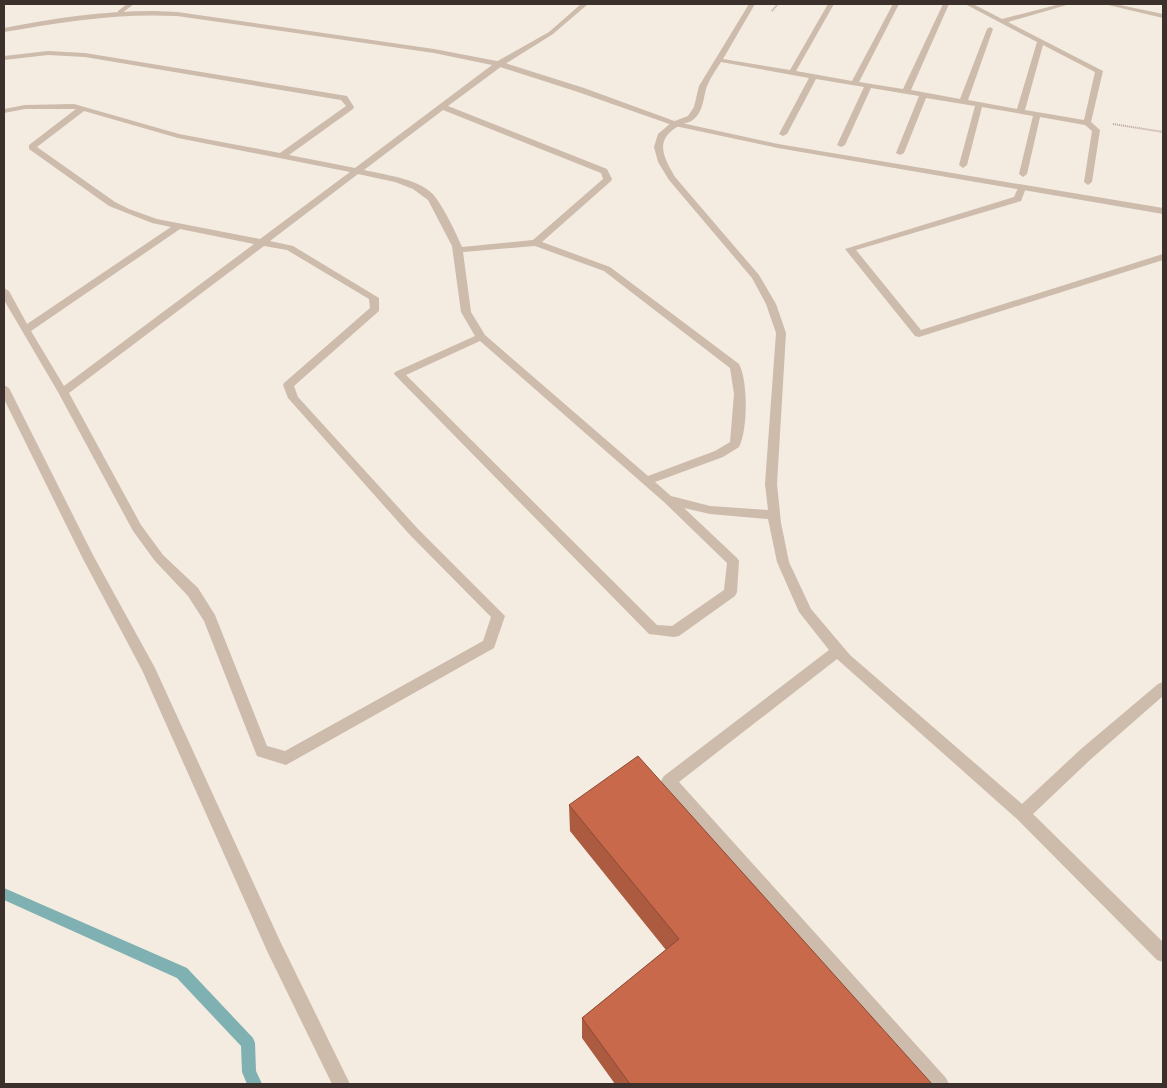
<svg xmlns="http://www.w3.org/2000/svg" width="1167" height="1088" font-family="'Source Sans 3',sans-serif">
	<rect width="100%" height="100%" fill="#f4ebe1"/>
	<g fill="none" stroke-linecap="round" stroke-linejoin="round">
		<polygon fill="#7fb0b2" fill-rule="evenodd" points="4,888 187,968 253,1038 255,1043 256,1071 262,1084 247,1084 242,1072 241,1046 177,978 4,900"/>
		<g stroke="#b9a596" stroke-width="2" stroke-dasharray="1 1" stroke-linecap="butt">
			<polyline points="772,11 778,4"/>
			<polyline points="1113,124 1163,132"/>
		</g>
		<g fill="#cdbbac" fill-rule="evenodd">
			<polygon points="127,4 134,4 122,13 118,13 118,11"/>
			<path d="M581,4H588L553,34L502,66L448,106L607,169L612,179L611,181L542,242L610,267L739,364C748,381 748,429 739,447L723,457L655,482L671,496L710,506L768,510L765,484L776,333L766,304L752,278L669,180L658,162L654,147L658,134L672,122L688,116L694,107L699,86L749,4H755L723,59L790,70L828,4H834L796,71L852,81L893,4H899L859,82L903,89L943,4H949L911,90L960,99L987,29L990,27L993,29L968,100L1017,109L1037,42L965,4H973L1002,19L1060,4H1070L1008,22L1103,71L1091,122L1100,130L1092,182L1088,185L1084,182L1092,131L1085,125L1040,117L1027,174L1023,177L1019,174L1033,116L982,107L967,165L963,168L959,165L975,106L926,98L904,153L900,155L896,153L919,96L871,88L845,145L841,147L837,145L864,87L816,79L787,134L783,136L779,134L809,78L721,62C716,70 710,78 707,86C703,97 704,110 694,119C690,123 682,123 677,127C654,141 664,158 675,177L759,275L776,304L786,333L777,484L781,523L789,562L811,609L850,655L1022,804L1081,749L1158,684L1163,682V696L1091,759L1033,814L1163,942V962L1157,960L1017,819L837,659L679,782L946,1078L949,1084H928L664,786L661,781L664,776L829,650L799,612L777,562L768,519L710,514L684,508L737,558L739,561L737,592L735,596L679,636L674,637L649,634L394,374L395,372L475,336L461,312L452,246L428,200L413,189L395,182L358,174L270,241L293,246L379,298V311L294,386L298,397L418,529L505,616L494,648L286,765L257,756L204,621L188,596L155,561L133,531L58,392L4,300V288L9,291L27,324L171,227L152,223L109,206L29,149V145L76,109H25L4,113V109L25,105L74,104L179,134L280,153L346,106L341,100L85,57L48,55L4,60V56L48,51L85,53L347,96L354,107L353,109L289,155L355,168L496,62L549,32ZM1043,45L1095,72L1084,120L1025,110ZM443,110L601,173L603,179L533,240L462,247C455,231 446,212 436,198C423,179 385,175 364,170ZM84,111L178,138L350,172L260,239L157,219L129,209L115,202L37,147ZM180,229L254,244L64,386L31,331ZM264,246L287,250L369,299L370,308L284,383L283,385L288,398L410,535L491,617L483,641L285,751L267,746L215,615L198,588L163,555L141,525L69,393ZM535,246L604,271L730,368L734,394L730,442L715,451L648,476L485,335L471,312L463,252ZM480,341L664,502L727,563L724,590L672,626L657,625L406,375Z"/>
			<polygon points="1104,4 1115,4 1163,14 1163,18"/>
			<polygon points="1022,185 1026,188 1021,201 856,250 921,330 1163,254 1163,260 919,337 915,336 845,249 1014,197 1018,188"/>
			<polygon points="4,385 9,388 94,557 155,668 280,941 350,1084 332,1084 268,953 142,670 82,557 4,399"/>
		</g>
		<path fill="#cdbbac" fill-rule="evenodd" d="M154,11L177,12L434,49L502,62L584,88L677,122L778,144L1163,208V214L778,148L675,126L578,92L497,66L434,53L177,16C118,13 62,22 4,32V28C54,18 103,11 154,11Z"/>
	</g>
	<polygon fill="#ac5a40" points="569,805 932,1084 615,1084 582,1038 582,1018 666,950 570,831"/>
	<polygon fill="#c8694b" stroke="#8c4a34" points="638,756 932,1084 630,1084 582,1018 679,939 569,805"/>
	<rect width="1167" height="1088" fill="none" stroke="#3b302b" stroke-width="10"/>
</svg>
